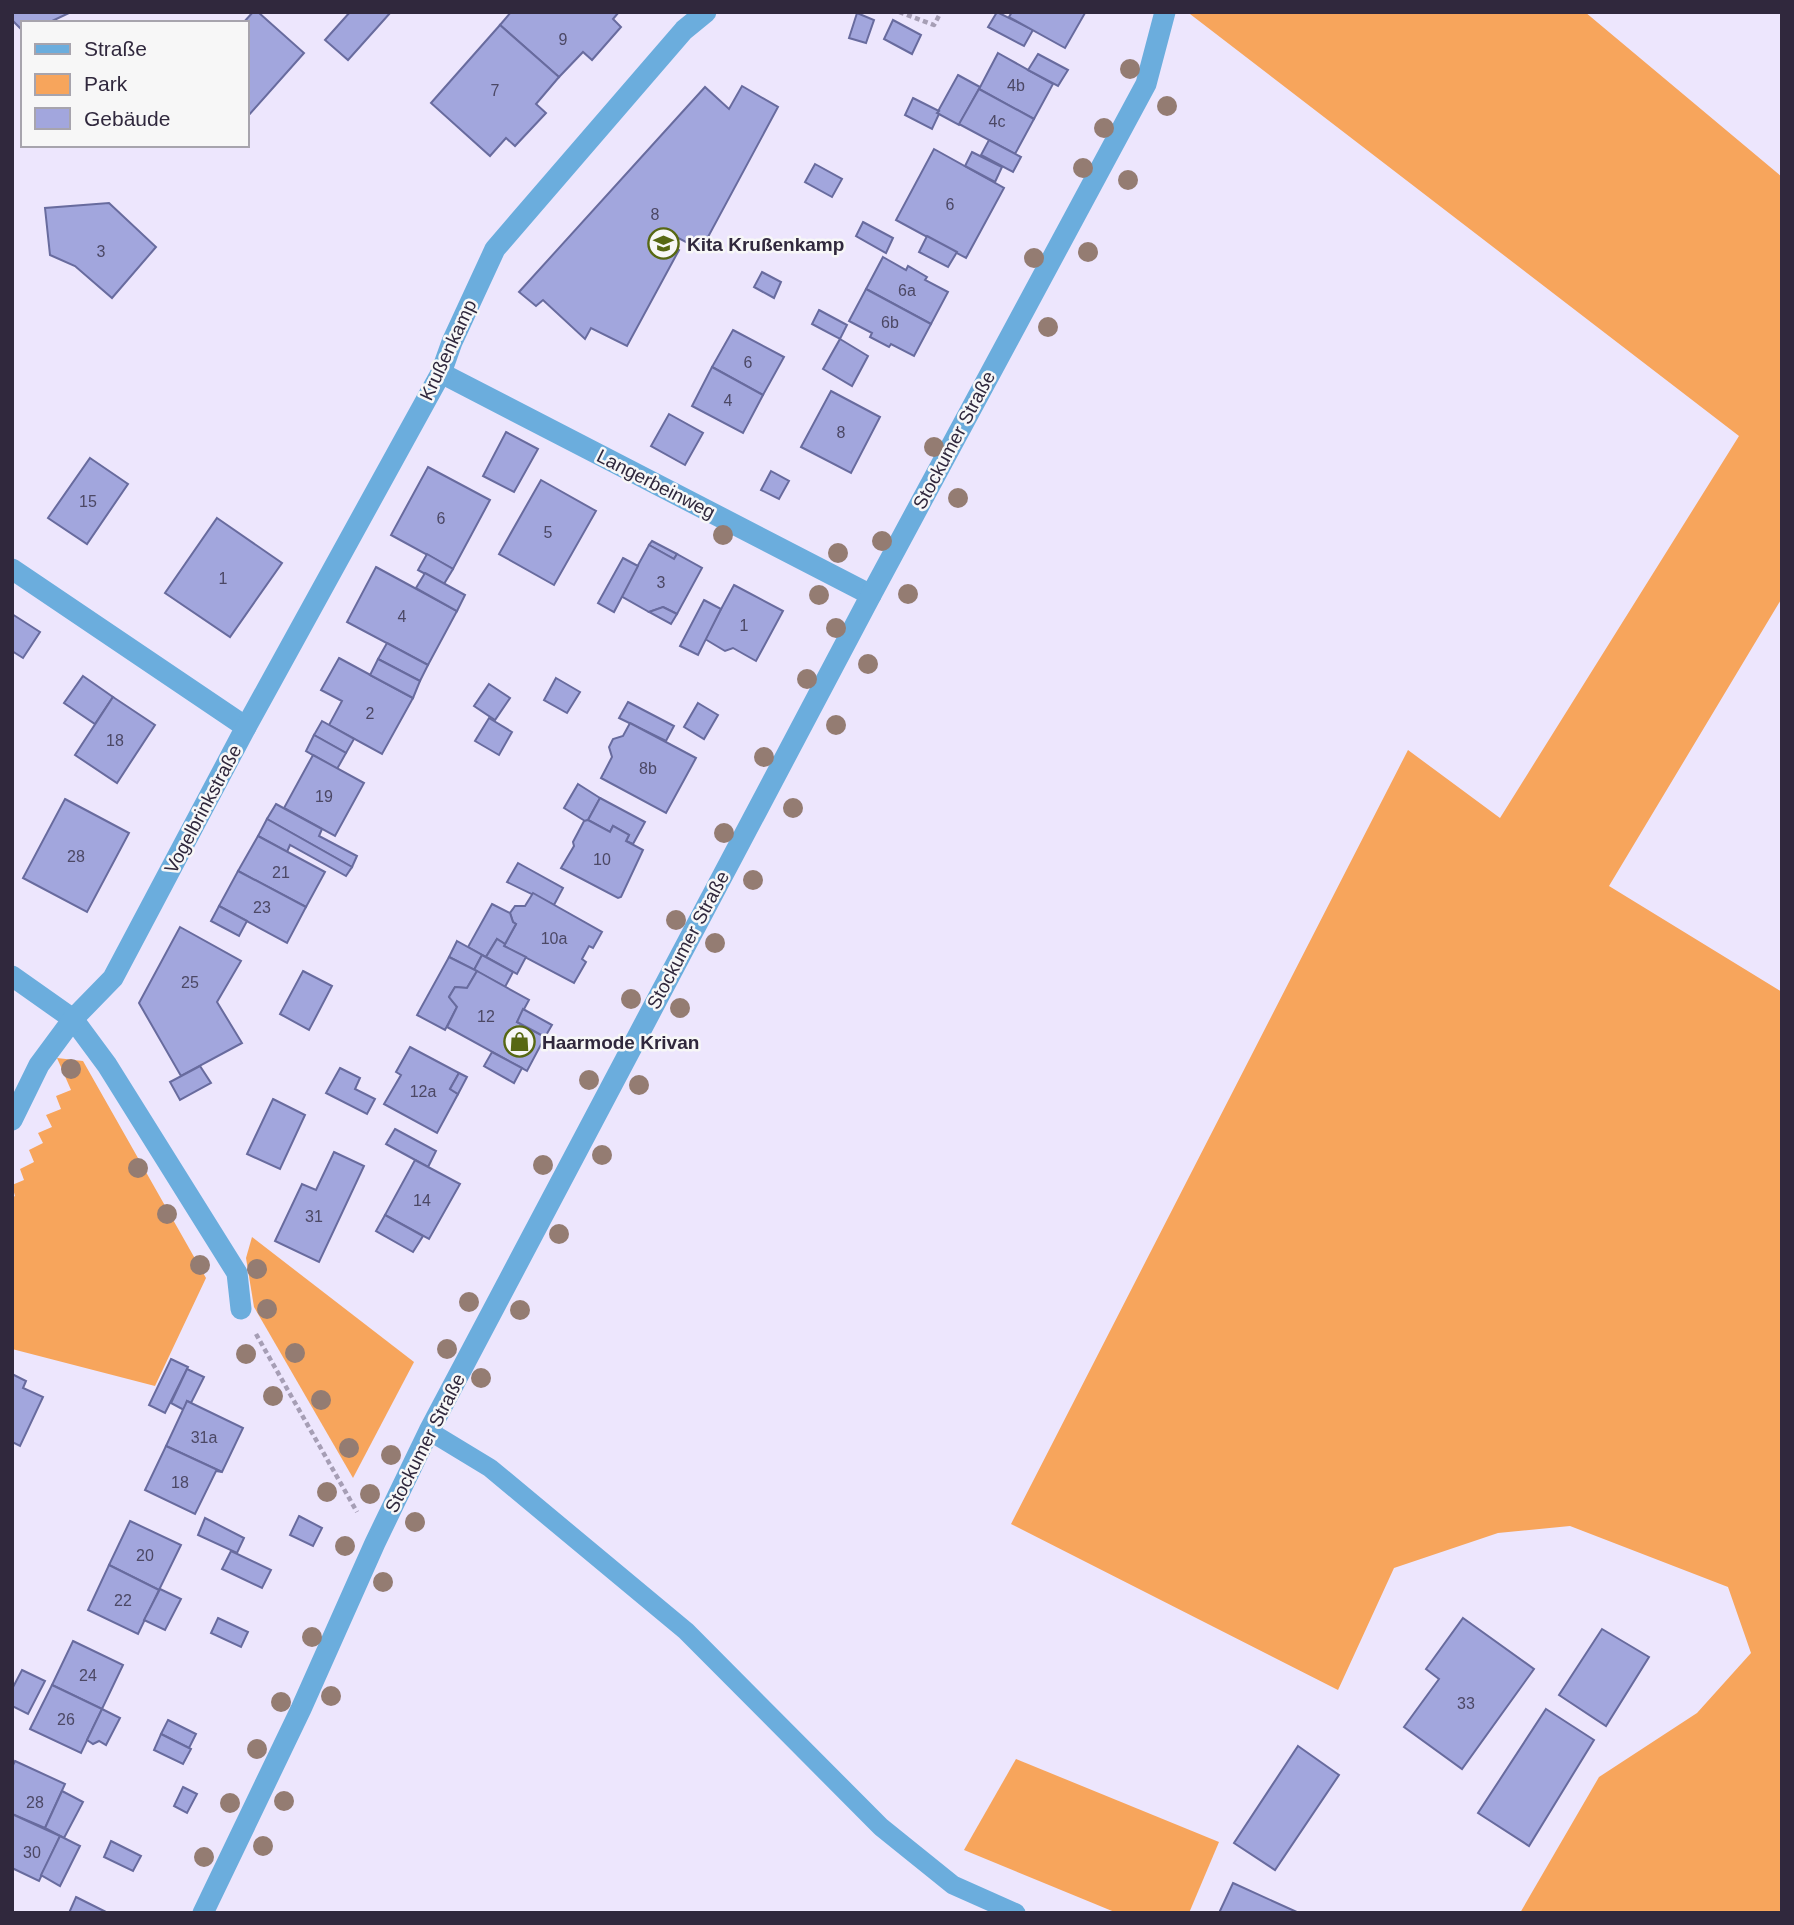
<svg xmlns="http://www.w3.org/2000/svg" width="1794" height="1925" font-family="Arial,sans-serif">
	<rect width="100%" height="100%" fill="#ede6fd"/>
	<g fill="#f7a55c">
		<polygon points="1190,12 1585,12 1782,177 1782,598 1609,886 1782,992 1782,1913 1520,1913 1599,1777 1697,1713 1751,1653 1728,1587 1570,1526 1498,1533 1394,1568 1338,1690 1011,1524 1408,750 1500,818 1739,436 1190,14"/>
		<polygon points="57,1058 83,1061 206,1278 155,1386 12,1349 12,1198 15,1196 12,1185 24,1180 20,1169 34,1162 29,1150 43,1143 38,1133 52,1127 46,1115 61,1109 56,1096 71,1090"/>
		<polygon points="252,1237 414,1362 353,1478 254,1307 246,1258"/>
		<polygon points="1016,1759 1219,1842 1189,1913 1117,1913 964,1850"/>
	</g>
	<g fill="#a2a6dd" stroke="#686b9e" stroke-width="2">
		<polygon points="12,12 71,12 48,23 23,23 23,31 12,20"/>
		<polygon points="253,12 258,12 304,53 248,116 247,114 247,23 243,23"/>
		<polygon points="350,12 391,12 348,60 325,40"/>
		<polygon points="511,12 619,12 613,19 621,27 592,60 583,52 559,77 500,25"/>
		<polygon points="997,12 1033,30 1024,46 988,27"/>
		<polygon points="1012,12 1083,12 1085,13 1065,48 1009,17"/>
		<polygon points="857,13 874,20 866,43 849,38"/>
		<polygon points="893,20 921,35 912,54 884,39"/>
		<polygon points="500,25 559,77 536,104 546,113 515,146 506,138 490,156 431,103"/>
		<polygon points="998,53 1053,84 1034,119 979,89"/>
		<polygon points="1038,54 1068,70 1058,86 1028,70"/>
		<polygon points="958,75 980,87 959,125 937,113"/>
		<polygon points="742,86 778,107 701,250 667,232 662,240 679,250 627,346 591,328 585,339 543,300 536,306 519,292 705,87 729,109"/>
		<polygon points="979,89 1034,119 1015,154 959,124"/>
		<polygon points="913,98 939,111 937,113 939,114 932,129 905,115"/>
		<polygon points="989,140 1021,157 1013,172 981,155"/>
		<polygon points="934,149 1004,188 966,258 896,220"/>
		<polygon points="972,152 1002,167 995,182 965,166"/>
		<polygon points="815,164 842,179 832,197 805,182"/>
		<polygon points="109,203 156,247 112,298 75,266 50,255 45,208"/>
		<polygon points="863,222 893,238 886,253 856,236"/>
		<polygon points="927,236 957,252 948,267 919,252"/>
		<polygon points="883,257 906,270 908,266 927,277 925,280 948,292 931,324 866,289"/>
		<polygon points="762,272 781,282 774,298 754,287"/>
		<polygon points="866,289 931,324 914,356 891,344 889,347 870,337 872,333 849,321"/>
		<polygon points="819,310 847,325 840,339 812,324"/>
		<polygon points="733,330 784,357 763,395 712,367"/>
		<polygon points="840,339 868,356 852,386 823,369"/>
		<polygon points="712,367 763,395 743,433 692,406"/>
		<polygon points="831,391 880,417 851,473 801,447"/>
		<polygon points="669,414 703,433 685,465 651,446"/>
		<polygon points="506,432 538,449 514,492 483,476"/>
		<polygon points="90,458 128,484 87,544 48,518"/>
		<polygon points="428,467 490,500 453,569 391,535"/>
		<polygon points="771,471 789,481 779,499 761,490"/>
		<polygon points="541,480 596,511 554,585 499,554"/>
		<polygon points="217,518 282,563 230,637 165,593"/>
		<polygon points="652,541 677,554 674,559 649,545"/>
		<polygon points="649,545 674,559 677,554 702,568 677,614 663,607 649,612 621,596"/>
		<polygon points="427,554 453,569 444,584 418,570"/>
		<polygon points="623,558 638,566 614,612 598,603"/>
		<polygon points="376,567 457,611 428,665 347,622"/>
		<polygon points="425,573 465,595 457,611 416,588"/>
		<polygon points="734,585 783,611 756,661 733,648 725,651 705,639"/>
		<polygon points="704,600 721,609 698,655 680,646"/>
		<polygon points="663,607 677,614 671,624 649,612"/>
		<polygon points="12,614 40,632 23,658 12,651"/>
		<polygon points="387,643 428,665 420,681 378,659"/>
		<polygon points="339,658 413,698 382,754 329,725 342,701 321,690"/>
		<polygon points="378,659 420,681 413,698 370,675"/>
		<polygon points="83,676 113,697 95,724 64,703"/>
		<polygon points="556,678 580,692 567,713 544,700"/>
		<polygon points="489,684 510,698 495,720 474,706"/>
		<polygon points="113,697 155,725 117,783 75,755"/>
		<polygon points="628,702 674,726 666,741 619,718"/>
		<polygon points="698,703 718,715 704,739 684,727"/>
		<polygon points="489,718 512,732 499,755 475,741"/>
		<polygon points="322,721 354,739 346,753 314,735"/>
		<polygon points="630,723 696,758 666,813 601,778 612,757 609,747 613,739 623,736"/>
		<polygon points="314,735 346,753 337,769 306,751"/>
		<polygon points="313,755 364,783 335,836 284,808"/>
		<polygon points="578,784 600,798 588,820 585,821 564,808"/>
		<polygon points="600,798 645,822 633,844 626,841 629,835 613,826 610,832 588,820"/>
		<polygon points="65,799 129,833 87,912 23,878"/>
		<polygon points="276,804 322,829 319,836 357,856 352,867 267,819"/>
		<polygon points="267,819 352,867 346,876 290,845 287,852 258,836"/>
		<polygon points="588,820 610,832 613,826 629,835 626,841 643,850 621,897 618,898 561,868 574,846 573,842 584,821"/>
		<polygon points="258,836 325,872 306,907 238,871"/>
		<polygon points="518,863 563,888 554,905 507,882"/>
		<polygon points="238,871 306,907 287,943 219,906"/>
		<polygon points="533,893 602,932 593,948 589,946 582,959 586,962 574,983 504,946 516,924 513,922 510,913 515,906 525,906"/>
		<polygon points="492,904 510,913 513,922 516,924 505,944 497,939 486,957 468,947"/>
		<polygon points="219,906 247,921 239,936 211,921"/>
		<polygon points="180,927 241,961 217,1002 242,1043 181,1076 139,1003"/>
		<polygon points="497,939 505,944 504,946 526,957 517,974 486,957"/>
		<polygon points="457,941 482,955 474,970 449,957"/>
		<polygon points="482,955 513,972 505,987 474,970"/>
		<polygon points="449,957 477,971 467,988 455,987 449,997 457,1007 445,1030 417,1015"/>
		<polygon points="303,971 332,986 309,1030 280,1014"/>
		<polygon points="477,971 529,1000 517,1022 545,1037 527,1071 447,1027 457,1007 449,997 455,987 467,988"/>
		<polygon points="523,1009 552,1025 545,1037 517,1022"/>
		<polygon points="410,1047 459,1073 450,1089 458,1094 437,1133 384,1104 401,1075 396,1072"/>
		<polygon points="492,1052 522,1068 514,1083 484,1066"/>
		<polygon points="200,1066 211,1083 180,1100 170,1082"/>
		<polygon points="340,1068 360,1078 355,1089 375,1099 367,1114 326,1093"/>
		<polygon points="459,1073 467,1077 458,1094 450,1089"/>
		<polygon points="273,1099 305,1115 280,1169 247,1154"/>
		<polygon points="395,1129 436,1151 428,1167 386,1144"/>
		<polygon points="334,1152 364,1166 319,1262 275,1241 302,1184 316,1190"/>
		<polygon points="415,1160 460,1184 429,1239 385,1215"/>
		<polygon points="385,1215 423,1236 413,1252 376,1231"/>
		<polygon points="171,1359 188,1367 165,1413 149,1405"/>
		<polygon points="187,1369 204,1377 191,1403 187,1401 184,1410 171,1403"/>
		<polygon points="12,1374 26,1381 23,1388 43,1397 20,1446 12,1442"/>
		<polygon points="187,1401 243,1428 222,1472 166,1446"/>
		<polygon points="166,1446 222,1472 216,1471 195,1514 145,1490"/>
		<polygon points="299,1516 322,1528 313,1546 290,1535"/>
		<polygon points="205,1518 244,1538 237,1553 198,1535"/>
		<polygon points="130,1521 181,1545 159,1590 109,1565"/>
		<polygon points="231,1551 271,1570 262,1588 222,1569"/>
		<polygon points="109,1565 159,1590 138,1634 88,1610"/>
		<polygon points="160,1589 181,1599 165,1630 144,1620"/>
		<polygon points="218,1618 248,1632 241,1647 211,1633"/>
		<polygon points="1463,1618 1534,1669 1462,1769 1404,1727 1439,1679 1426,1669"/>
		<polygon points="1602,1629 1649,1657 1606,1726 1559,1695"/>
		<polygon points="73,1641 123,1665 102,1709 52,1685"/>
		<polygon points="22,1670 45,1681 28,1714 12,1706 12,1689"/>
		<polygon points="52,1685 102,1709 81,1753 30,1729"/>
		<polygon points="102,1709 120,1718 106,1745 99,1741 93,1744 87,1740"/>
		<polygon points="1546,1709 1594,1740 1529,1846 1478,1813"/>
		<polygon points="168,1720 196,1734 189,1748 161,1734"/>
		<polygon points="161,1734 191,1749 183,1764 154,1750"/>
		<polygon points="1298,1746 1339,1775 1275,1870 1234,1843"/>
		<polygon points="15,1761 65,1784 45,1828 12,1814 12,1767"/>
		<polygon points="183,1787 197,1794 187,1813 174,1806"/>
		<polygon points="62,1791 83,1802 64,1838 45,1828"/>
		<polygon points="12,1814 60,1836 39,1881 12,1868"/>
		<polygon points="60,1836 80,1846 60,1886 41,1875"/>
		<polygon points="111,1841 141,1856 133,1871 104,1857"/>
		<polygon points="1233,1883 1299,1913 1219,1913"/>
		<polygon points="76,1897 108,1913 69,1913"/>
	</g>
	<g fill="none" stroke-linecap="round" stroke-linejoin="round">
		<g stroke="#a69eb5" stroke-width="4.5" stroke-dasharray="5 3.5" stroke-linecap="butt">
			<polyline points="899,12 934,25 941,12"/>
			<polyline points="256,1334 357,1512"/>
		</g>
		<polyline stroke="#6baddd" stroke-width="19" points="429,1431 490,1468 686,1631 881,1827 953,1885 1016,1913"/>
		<g stroke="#6baddd" stroke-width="21">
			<polyline points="441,373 871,595"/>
			<polyline points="12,569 246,727"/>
			<polyline points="12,976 73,1019 107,1065 237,1273 241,1309"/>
			<polyline points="12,1120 39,1065 73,1019 113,978 246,727 441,373 452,342 495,249 684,30 706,12"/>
			<polyline points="203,1913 301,1709 375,1543 429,1431 871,595 1146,84 1165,12"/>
		</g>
	</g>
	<g fill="#947c72">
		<circle cx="1130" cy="69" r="10"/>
		<circle cx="1167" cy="106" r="10"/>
		<circle cx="1104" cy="128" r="10"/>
		<circle cx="1083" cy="168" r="10"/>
		<circle cx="1128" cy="180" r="10"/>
		<circle cx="1088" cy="252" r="10"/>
		<circle cx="1034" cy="258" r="10"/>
		<circle cx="1048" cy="327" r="10"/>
		<circle cx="934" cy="447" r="10"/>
		<circle cx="958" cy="498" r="10"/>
		<circle cx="723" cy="535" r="10"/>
		<circle cx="882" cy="541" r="10"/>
		<circle cx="838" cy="553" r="10"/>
		<circle cx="908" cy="594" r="10"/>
		<circle cx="819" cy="595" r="10"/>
		<circle cx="836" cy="628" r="10"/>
		<circle cx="868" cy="664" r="10"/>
		<circle cx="807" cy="679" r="10"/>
		<circle cx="836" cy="725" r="10"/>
		<circle cx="764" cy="757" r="10"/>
		<circle cx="793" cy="808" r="10"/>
		<circle cx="724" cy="833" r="10"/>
		<circle cx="753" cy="880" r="10"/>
		<circle cx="676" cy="920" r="10"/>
		<circle cx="715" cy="943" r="10"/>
		<circle cx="631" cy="999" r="10"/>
		<circle cx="680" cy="1008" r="10"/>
		<circle cx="71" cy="1069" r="10"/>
		<circle cx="589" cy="1080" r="10"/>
		<circle cx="639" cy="1085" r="10"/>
		<circle cx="602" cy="1155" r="10"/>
		<circle cx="543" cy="1165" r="10"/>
		<circle cx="138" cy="1168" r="10"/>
		<circle cx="167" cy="1214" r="10"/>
		<circle cx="559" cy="1234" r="10"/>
		<circle cx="200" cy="1265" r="10"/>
		<circle cx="257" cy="1269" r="10"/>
		<circle cx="469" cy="1302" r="10"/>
		<circle cx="267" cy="1309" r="10"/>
		<circle cx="520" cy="1310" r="10"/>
		<circle cx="447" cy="1349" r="10"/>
		<circle cx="295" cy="1353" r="10"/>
		<circle cx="246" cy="1354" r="10"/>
		<circle cx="481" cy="1378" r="10"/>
		<circle cx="273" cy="1396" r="10"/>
		<circle cx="321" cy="1400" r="10"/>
		<circle cx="349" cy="1448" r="10"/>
		<circle cx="391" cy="1455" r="10"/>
		<circle cx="327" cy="1492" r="10"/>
		<circle cx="370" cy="1494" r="10"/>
		<circle cx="415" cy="1522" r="10"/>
		<circle cx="345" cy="1546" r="10"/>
		<circle cx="383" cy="1582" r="10"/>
		<circle cx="312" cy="1637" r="10"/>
		<circle cx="331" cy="1696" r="10"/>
		<circle cx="281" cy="1702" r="10"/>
		<circle cx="257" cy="1749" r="10"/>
		<circle cx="284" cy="1801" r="10"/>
		<circle cx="230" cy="1803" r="10"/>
		<circle cx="263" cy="1846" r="10"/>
		<circle cx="204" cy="1857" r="10"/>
	</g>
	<defs>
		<symbol id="school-ring" viewBox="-11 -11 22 22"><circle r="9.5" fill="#f7f7f7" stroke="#576813" stroke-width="1.5"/><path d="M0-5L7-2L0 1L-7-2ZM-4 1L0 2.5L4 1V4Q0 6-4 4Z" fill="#576813"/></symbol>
		<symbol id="shop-ring" viewBox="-11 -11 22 22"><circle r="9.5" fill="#f7f7f7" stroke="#576813" stroke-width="1.5"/><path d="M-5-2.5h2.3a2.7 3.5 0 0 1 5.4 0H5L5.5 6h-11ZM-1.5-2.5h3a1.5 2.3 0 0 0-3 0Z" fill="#576813"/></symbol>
	</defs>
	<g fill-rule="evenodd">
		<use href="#school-ring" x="646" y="226" width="35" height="35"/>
		<use href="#shop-ring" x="502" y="1024" width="35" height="35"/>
	</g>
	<g text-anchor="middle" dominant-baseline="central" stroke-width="5" stroke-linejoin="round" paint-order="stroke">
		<g font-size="16" fill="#4c4865">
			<text x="563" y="39">9</text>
			<text x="1016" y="85">4b</text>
			<text x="495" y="90">7</text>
			<text x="997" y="121">4c</text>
			<text x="950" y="204">6</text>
			<text x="655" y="214">8</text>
			<text x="101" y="251">3</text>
			<text x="907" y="290">6a</text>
			<text x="890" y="322">6b</text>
			<text x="748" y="362">6</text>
			<text x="728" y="400">4</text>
			<text x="841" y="432">8</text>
			<text x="88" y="501">15</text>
			<text x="441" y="518">6</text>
			<text x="548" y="532">5</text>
			<text x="223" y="578">1</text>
			<text x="661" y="582">3</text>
			<text x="402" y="616">4</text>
			<text x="744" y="625">1</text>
			<text x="370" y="713">2</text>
			<text x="115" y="740">18</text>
			<text x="648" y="768">8b</text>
			<text x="324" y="796">19</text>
			<text x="76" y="856">28</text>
			<text x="602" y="859">10</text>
			<text x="281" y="872">21</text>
			<text x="262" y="907">23</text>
			<text x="554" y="938">10a</text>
			<text x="190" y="982">25</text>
			<text x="486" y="1016">12</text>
			<text x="423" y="1091">12a</text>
			<text x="422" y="1200">14</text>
			<text x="314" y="1216">31</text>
			<text x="204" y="1437">31a</text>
			<text x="180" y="1482">18</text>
			<text x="145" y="1555">20</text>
			<text x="123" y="1600">22</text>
			<text x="88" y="1675">24</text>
			<text x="1466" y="1703">33</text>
			<text x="66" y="1719">26</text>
			<text x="35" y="1802">28</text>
			<text x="32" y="1852">30</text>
		</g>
		<g font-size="19" font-weight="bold" fill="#30283d" stroke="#f7f7f7" text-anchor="start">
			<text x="687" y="244">Kita Krußenkamp</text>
			<text x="542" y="1042">Haarmode Krivan</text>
		</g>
		<g font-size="19" fill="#30283d" stroke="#f7f7f7">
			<text transform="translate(448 350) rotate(-65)">Krußenkamp</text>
			<text transform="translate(954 440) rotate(-62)">Stockumer Straße</text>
			<text transform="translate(656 484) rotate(27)">Langerbeinweg</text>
			<text transform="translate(203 809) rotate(-62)">Vogelbrinkstraße</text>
			<text transform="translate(688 940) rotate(-62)">Stockumer Straße</text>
			<text transform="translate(425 1443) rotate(-63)">Stockumer Straße</text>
		</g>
	</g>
	<rect width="1794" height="1925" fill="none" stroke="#30283d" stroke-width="28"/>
	<rect x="21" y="21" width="228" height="126" fill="#f7f7f7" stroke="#a7a4ad" stroke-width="2"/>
	<rect x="35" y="44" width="35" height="10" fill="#6baddd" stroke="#a7a4ad" stroke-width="2"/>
	<text x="84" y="56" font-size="21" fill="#30283d">Straße</text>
	<rect x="35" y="74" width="35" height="21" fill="#f7a55c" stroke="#a7a4ad" stroke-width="2"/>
	<text x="84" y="91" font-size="21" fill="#30283d">Park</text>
	<rect x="35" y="108" width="35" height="21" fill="#a2a6dd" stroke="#a7a4ad" stroke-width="2"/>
	<text x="84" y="126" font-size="21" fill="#30283d">Gebäude</text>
</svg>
